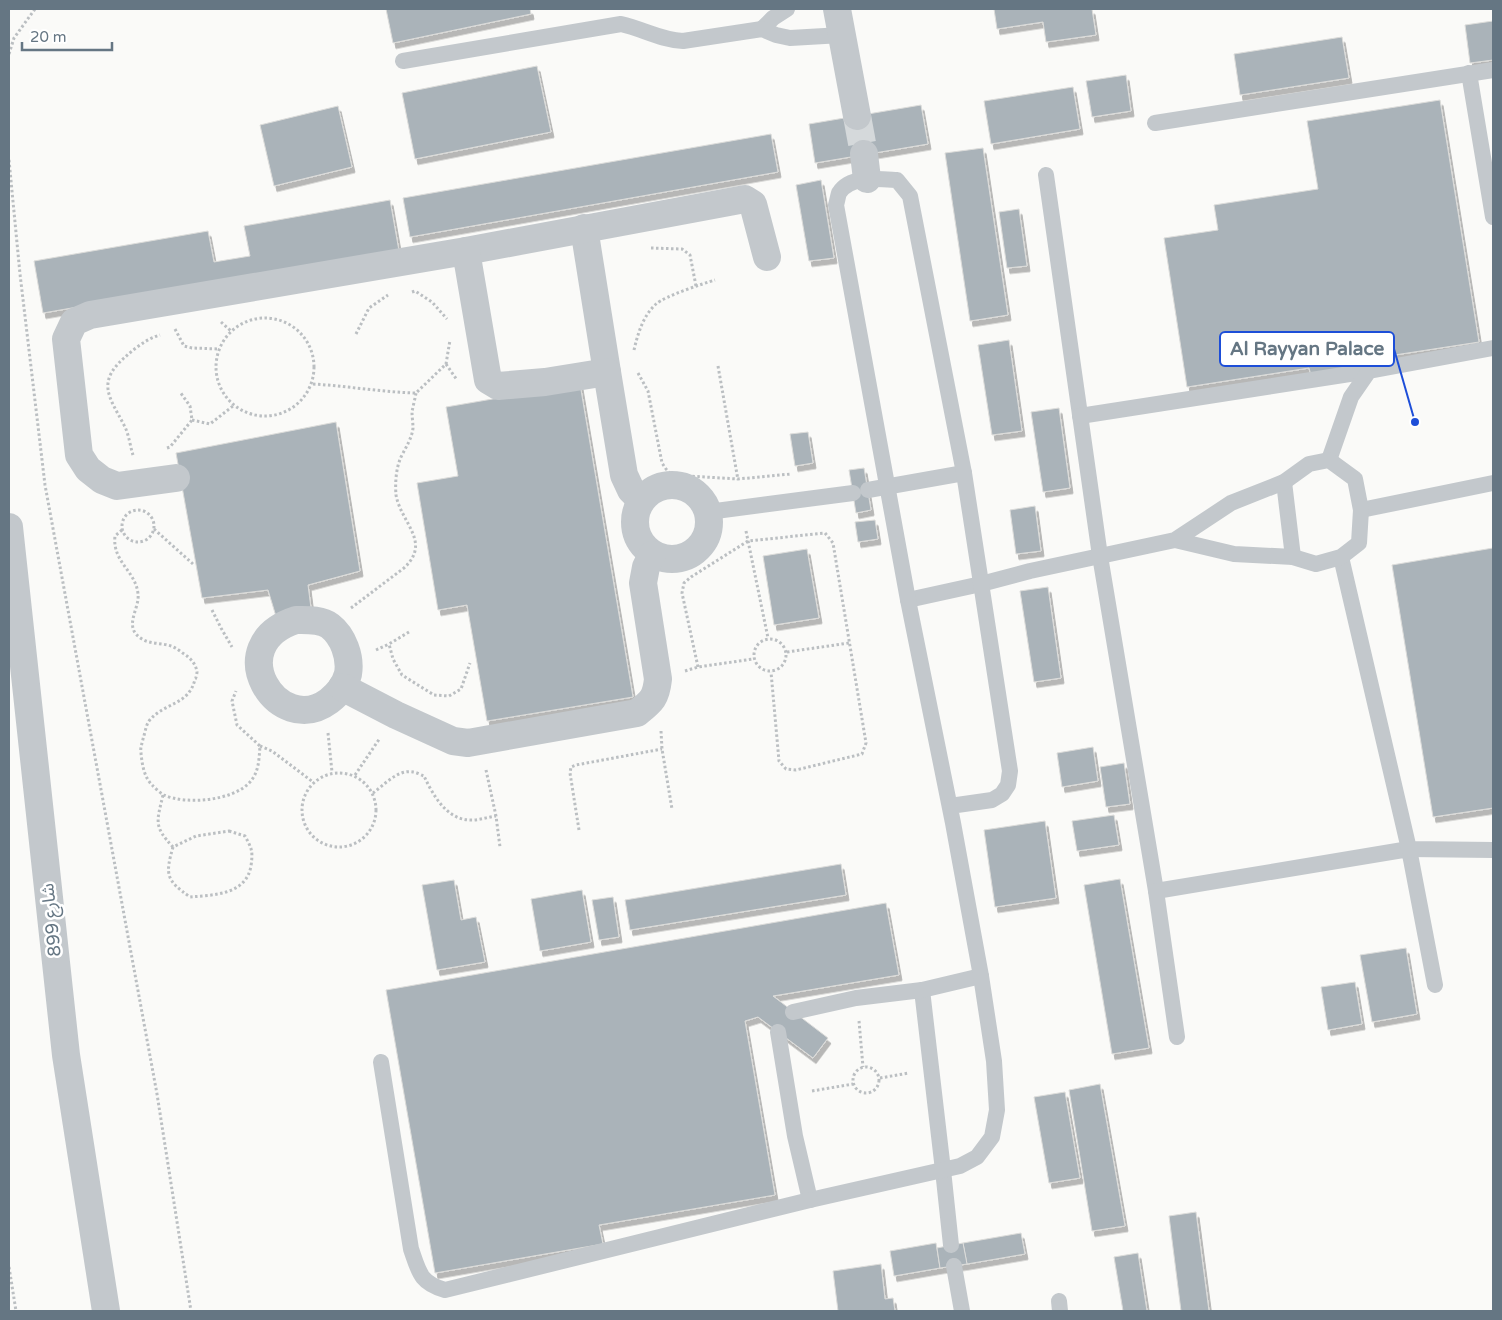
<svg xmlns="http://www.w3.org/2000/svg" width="1502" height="1320" font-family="'Varela Round','Noto Sans Arabic',sans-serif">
	<defs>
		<filter id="shadow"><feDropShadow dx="3" dy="5.5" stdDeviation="0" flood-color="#0004"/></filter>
	</defs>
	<rect width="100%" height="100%" fill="#fafaf8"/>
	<g fill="#aab3b9" stroke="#dcdcda" filter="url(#shadow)">
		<polygon points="386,9 530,9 531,14 393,43"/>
		<polygon points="994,9 1092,9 1096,35 1046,42 1043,22 997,29"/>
		<polygon points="1493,21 1493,60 1470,63 1465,25"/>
		<polygon points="1342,37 1349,78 1240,95 1234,54"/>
		<polygon points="537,66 551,132 415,159 402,93"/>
		<polygon points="1126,75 1131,111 1092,117 1086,81"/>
		<polygon points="1073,87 1080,129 991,144 984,101"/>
		<polygon points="1440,100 1479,342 1349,362 1350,368 1311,375 1309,368 1187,387 1164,238 1218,230 1214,205 1318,189 1307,121"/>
		<polygon points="921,105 928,144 815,163 809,124"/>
		<polygon points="338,106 352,167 274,186 260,125"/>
		<polygon points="771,134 778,172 410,237 403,198"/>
		<polygon points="983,148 1008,315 970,321 945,153"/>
		<polygon points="821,180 834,258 809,261 796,185"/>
		<polygon points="390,200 399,251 43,313 34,261 208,231 214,262 250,256 244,226"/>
		<polygon points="1019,209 1027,266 1007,268 999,212"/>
		<polygon points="1009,340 1022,431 992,435 978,345"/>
		<polygon points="580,384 633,697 487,721 467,605 438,610 417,483 458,476 446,407"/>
		<polygon points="1059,408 1070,488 1043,492 1031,412"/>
		<polygon points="336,422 360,571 308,585 312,616 278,623 268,590 202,598 176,453"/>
		<polygon points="808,432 813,463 795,466 790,434"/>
		<polygon points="864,468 871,510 856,513 849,470"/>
		<polygon points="1035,506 1041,551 1016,554 1010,510"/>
		<polygon points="875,520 878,539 858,542 855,522"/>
		<polygon points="1493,548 1493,808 1433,817 1392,565"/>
		<polygon points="807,549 819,618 774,625 763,556"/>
		<polygon points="1048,587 1061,678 1034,682 1020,591"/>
		<polygon points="1093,747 1098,781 1062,787 1057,753"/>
		<polygon points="1124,763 1130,804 1106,807 1100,767"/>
		<polygon points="1114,815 1119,845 1077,851 1072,821"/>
		<polygon points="1045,821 1056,898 995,907 984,830"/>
		<polygon points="841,864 846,895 630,930 625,900"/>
		<polygon points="1120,879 1149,1048 1112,1054 1084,885"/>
		<polygon points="454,880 461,920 476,917 485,962 437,970 422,885"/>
		<polygon points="582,890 591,942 540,951 531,899"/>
		<polygon points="613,897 619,937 599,940 592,900"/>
		<polygon points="886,903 899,975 773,996 828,1038 813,1058 758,1017 745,1021 775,1195 599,1225 603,1244 435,1273 386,990"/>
		<polygon points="1406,948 1417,1014 1372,1022 1360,955"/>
		<polygon points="1355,982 1362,1024 1328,1030 1321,987"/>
		<polygon points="1100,1084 1125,1226 1092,1231 1069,1090"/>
		<polygon points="1065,1092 1080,1178 1049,1183 1034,1097"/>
		<polygon points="1196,1212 1209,1311 1181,1311 1169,1216"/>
		<polygon points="1021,1233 1025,1254 967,1264 963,1243"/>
		<polygon points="936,1243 940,1268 894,1276 890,1251"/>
		<polygon points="963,1243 967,1264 940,1268 937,1248"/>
		<polygon points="1138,1253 1147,1311 1123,1311 1114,1257"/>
		<polygon points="881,1264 885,1299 893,1298 895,1311 838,1311 833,1271"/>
	</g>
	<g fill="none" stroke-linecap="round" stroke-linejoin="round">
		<polyline stroke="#d5d9db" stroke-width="28" stroke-dasharray="28 14" stroke-linecap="butt" points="857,116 864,154"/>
		<g stroke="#bbbfc2" stroke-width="3" stroke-dasharray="2.5 2.5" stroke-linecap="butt">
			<polyline points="9,54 14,38 35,9"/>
			<polyline points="9,160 20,274 45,485 157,1094 191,1311"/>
			<polyline points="651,248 682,249 690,255 696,286"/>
			<polyline points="412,292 415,291 432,302 447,319"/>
			<circle cx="265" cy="367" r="49"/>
			<polyline points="221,322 231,331"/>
			<polyline points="175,329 184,346 192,348 219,349"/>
			<polyline points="356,334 369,308 388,295"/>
			<path d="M634,350C638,333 643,316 656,304C665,296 702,284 715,280"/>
			<polyline points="446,364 457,380"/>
			<polyline points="718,366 738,480"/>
			<polyline points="638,373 648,391 662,463 666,469 672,475 738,479 791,474"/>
			<path d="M313,384C347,386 381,392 416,393L446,364L450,340"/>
			<polyline points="192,420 210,424 233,406"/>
			<polyline points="167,448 170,447 192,420 190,406 180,392"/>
			<path d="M133,455C130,446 129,434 124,425C110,398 96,383 124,358C134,349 146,339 160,335"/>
			<circle cx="138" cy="526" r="16"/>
			<polyline points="154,529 193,564"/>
			<path d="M122,530L115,536C112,562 136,571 138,594C140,609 122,627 142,639C150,644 162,643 171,646C177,648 182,653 187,656C192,660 196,665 197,672C197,673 196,679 195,679C189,706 164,702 149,721C146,725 145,733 143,739C142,744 140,748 141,753C142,764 144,777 152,785C155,788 160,793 164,795C186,805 233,801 250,782C259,772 259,759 260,746L237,725L232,701L236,691"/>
			<polyline points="746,531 768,638"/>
			<path d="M351,608L404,568C432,542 401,523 396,495C395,483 396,468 401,457C406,447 412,438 413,428C413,423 412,417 412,412C413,406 415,399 416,393"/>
			<polyline points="212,610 221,628 232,647"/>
			<polyline points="409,632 389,644 393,659 402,675 434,695 449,696 461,689 470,663"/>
			<circle cx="770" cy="655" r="16"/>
			<polyline points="376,650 389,644"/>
			<polyline points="787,652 849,643"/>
			<polyline points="698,667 682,593 684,583 691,577 748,541 825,533 833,543 866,743 862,754 796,770 786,769 779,761 771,672"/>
			<polyline points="685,671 698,667 753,659"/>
			<polyline points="661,731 662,749 672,809"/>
			<polyline points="328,733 332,772"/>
			<polyline points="260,746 272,751 313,782"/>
			<polyline points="486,770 496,816 500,847"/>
			<circle cx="339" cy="810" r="37"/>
			<polyline points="355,775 380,738"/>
			<path d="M373,793C384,785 398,769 413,772C416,772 421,775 424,776C433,795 447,821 472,820C480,820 488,817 496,816"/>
			<path d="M163,795C157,821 153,826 173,847"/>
			<polyline points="579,830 570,773 571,767 576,765 662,749"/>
			<path d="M229,831L245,836C252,849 253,851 251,866C246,895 213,895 190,897C166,880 165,875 173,847L196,836Z"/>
			<polyline points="859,1021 863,1067"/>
			<circle cx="866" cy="1080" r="13"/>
			<polyline points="880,1078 909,1073"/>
			<polyline points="812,1091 853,1084"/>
			<polyline points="9,1267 16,1311"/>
		</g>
		<g stroke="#c3c8cc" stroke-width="16">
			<polyline points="762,29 773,18 787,9"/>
			<path d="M403,61L621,24C643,29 661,40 683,41L762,29L776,35L790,38L842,35"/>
			<polyline points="1469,73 1493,217"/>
			<polyline points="1155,123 1493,70"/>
			<polyline points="1046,175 1100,556 1156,891 1409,849 1435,985"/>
			<polyline points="1080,416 1369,371"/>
			<polyline points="1329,460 1351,397 1369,371 1493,348"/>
			<polyline points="1284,482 1293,557"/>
			<polyline points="868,490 964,473"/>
			<polyline points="1361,510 1493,483"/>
			<polyline points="708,512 853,493"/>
			<polyline points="1341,557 1409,849 1493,850"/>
			<polyline points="908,600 981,584 1030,571 1175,540 1231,503 1284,482 1309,464 1329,460 1355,479 1361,510 1359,543 1341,557 1316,564 1293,557 1234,554 1175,540"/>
			<polyline points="1156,891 1177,1037"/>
			<polyline points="922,990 943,1170 951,1245"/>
			<polyline points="793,1012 856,998 922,990 981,976"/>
			<path d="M778,1032L795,1136L810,1200L960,1166L977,1157L992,1137L997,1110L994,1061L981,976L953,823L908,600L836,205C837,202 838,196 839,193C850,175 880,179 897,180L910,196L964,473L1010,771L1008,785L1002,794L992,800L950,806"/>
			<path d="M381,1062L411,1249C419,1272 420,1283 445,1290L810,1200"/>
			<polyline points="954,1266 962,1311"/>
			<polyline points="1059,1301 1060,1311"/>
		</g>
		<g stroke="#c3c8cc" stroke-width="28">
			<polyline points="837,9 857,116"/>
			<polyline points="864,154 867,179"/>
			<polyline points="584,228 607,372"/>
			<polyline points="466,251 745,199 753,204 767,257"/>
			<polyline points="176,478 117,486 102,480 88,469 79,455 66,339 74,322 90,315 466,251 488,380 498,386 545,382 607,372 624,475 631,490 641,500"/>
			<circle cx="672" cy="522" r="37"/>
			<polyline points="9,527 66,1055 106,1311"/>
			<path d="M296,620C306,620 321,619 330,626C343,636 351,657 348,674C345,685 338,694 329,701C278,739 219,645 296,620Z"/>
			<path d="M342,687L396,715L453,741L468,743L637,713C652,701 656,698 658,679L643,583L646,567L652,555"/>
		</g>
	</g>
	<g text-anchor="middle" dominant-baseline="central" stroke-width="5" stroke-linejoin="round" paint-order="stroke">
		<g font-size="18" fill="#657683" stroke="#fff">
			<text transform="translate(51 920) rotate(-96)">شارع 899</text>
		</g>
	</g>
	<path fill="none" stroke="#1d4ed8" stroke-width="2" d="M1415 422L1394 349"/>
	<circle fill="#1d4ed8" stroke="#fff" stroke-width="2" cx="1415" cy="422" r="5"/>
	<rect fill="#fff" stroke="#1d4ed8" stroke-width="2" x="1220" y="332" width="174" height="34" rx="5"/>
	<g font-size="19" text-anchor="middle" font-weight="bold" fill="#657683">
		<text x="1307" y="355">Al Rayyan Palace</text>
	</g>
	<rect width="1502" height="1320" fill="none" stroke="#657683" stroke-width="20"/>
	<path d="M22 42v8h90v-8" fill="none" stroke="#657683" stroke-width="2.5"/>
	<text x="30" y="42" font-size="15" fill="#657683" stroke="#ffffff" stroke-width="4" paint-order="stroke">20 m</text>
</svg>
